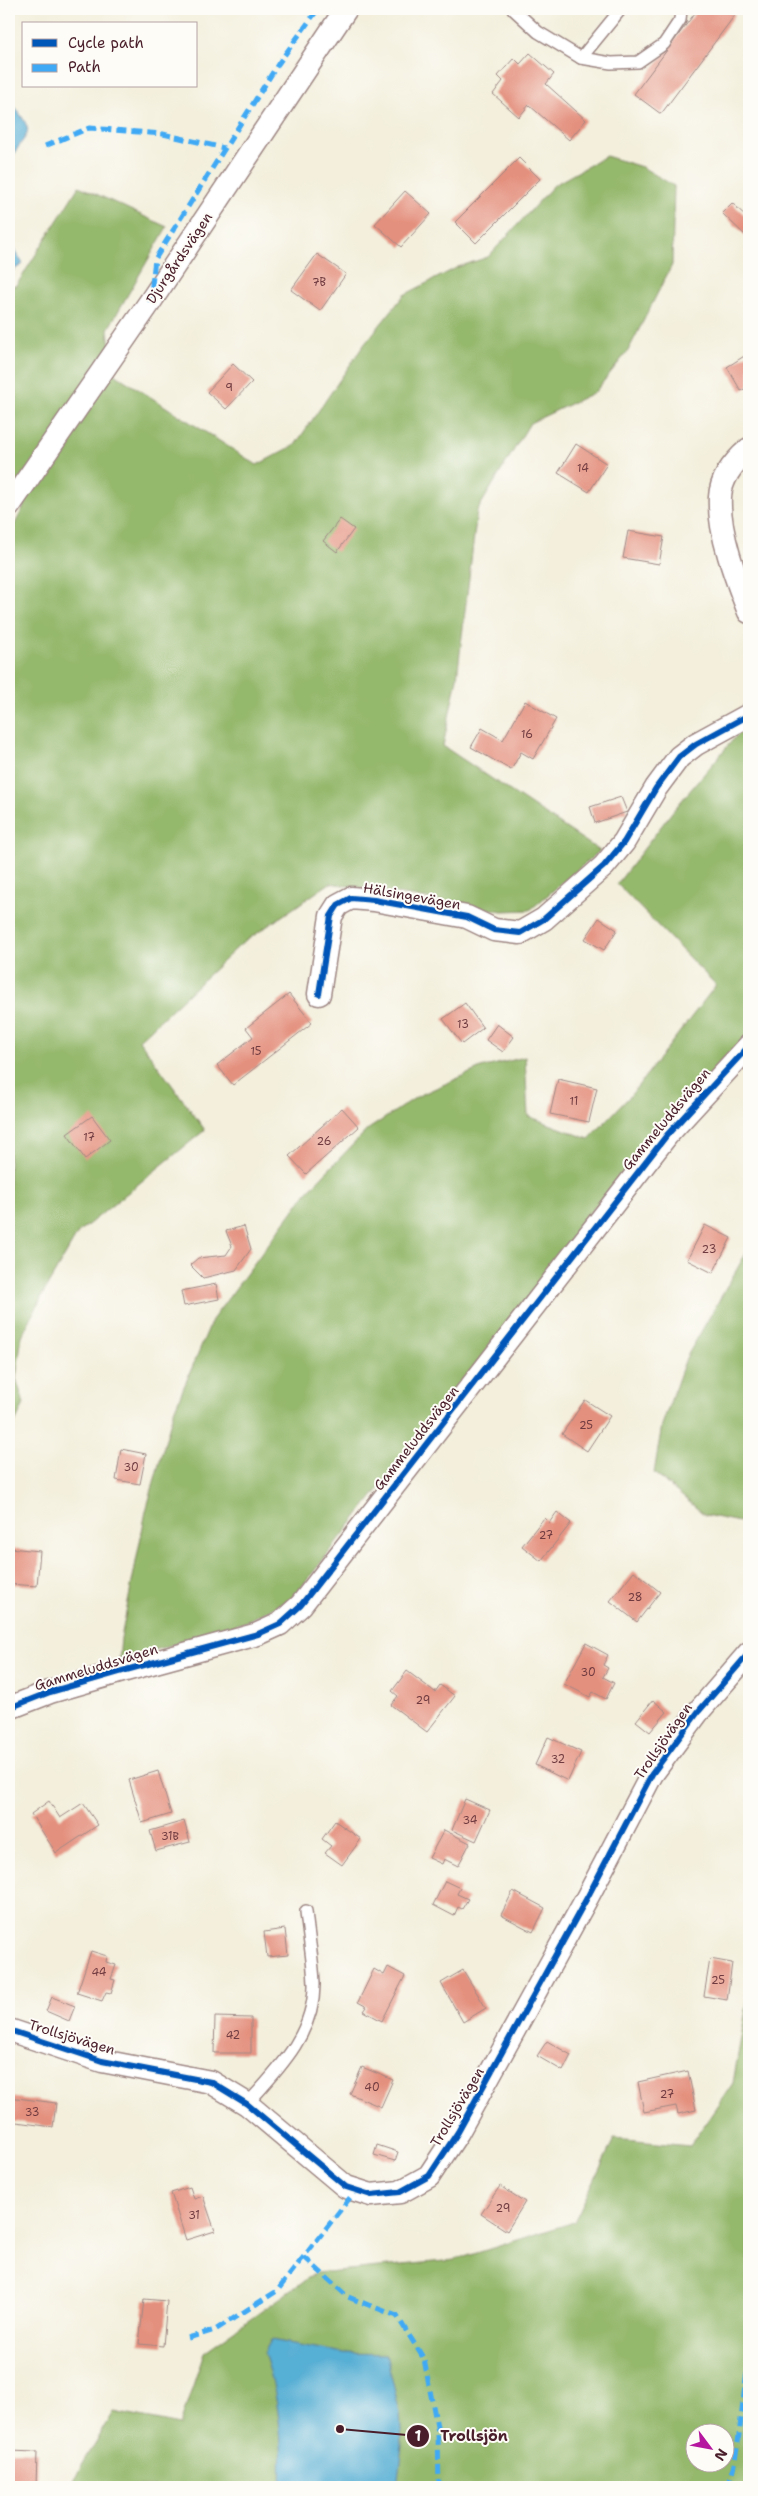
<svg xmlns="http://www.w3.org/2000/svg" width="758" height="2496" font-family="'Shantell Sans',sans-serif">
	<rect width="100%" height="100%" fill="#fdfcf7"/>
	<filter id="ink" filterUnits="userSpaceOnUse"><feTurbulence type="fractalNoise" baseFrequency=".02" numOctaves="2"/><feDisplacementMap in="SourceGraphic" scale="10" xChannelSelector="R" yChannelSelector="G"/><feConvolveMatrix kernelMatrix="1 2 1 2 8 2 1 2 1" color-interpolation-filters="sRGB"/></filter>
	<filter id="wash" filterUnits="userSpaceOnUse"><feTurbulence type="fractalNoise" baseFrequency=".0096" numOctaves="4" result="noise"/><feDisplacementMap in="SourceGraphic" scale="20" xChannelSelector="R" yChannelSelector="G"/><feGaussianBlur stdDeviation="1.12" result="paint"/><feColorMatrix in="noise" values="0 0 0 0 0 0 0 0 0 0 0 0 0 0 0 0 0 1.4 0 .05"/><feComposite in="paint" operator="in"/></filter>
	<g filter="url(#wash)">
		<rect width="100%" height="100%" fill="#f3efdc"/>
		<g fill="#94b86c" stroke="#6f6c4c" fill-rule="evenodd">
			<polygon points="606,156 642,167 674,186 672,265 628,351 595,392 530,423 477,511 457,678 443,746 600,851 530,910 502,911 330,883 240,945 139,1040 205,1130 78,1233 45,1290 22,1336 16,1378 24,1404 9,1436 9,536 24,506 9,499 9,285 16,286 79,186 167,227 108,329 113,373 257,465 295,445 363,346 404,295 458,267 488,257 554,185"/>
			<polygon points="749,726 749,1033 641,1151 587,1216 502,1333 293,1598 245,1622 119,1661 121,1638 146,1511 173,1413 212,1320 307,1192 367,1130 418,1096 481,1068 525,1057 528,1116 589,1139 631,1095 716,985 617,884 672,812 736,736"/>
			<polygon points="749,1248 749,1524 705,1515 654,1473 662,1425 686,1358"/>
			<path d="M749,1992V2487H69L114,2412L180,2425L204,2352L315,2273L455,2260L574,2222L614,2139L690,2146L733,2083ZM696,2434H726V2464H696Z"/>
		</g>
		<g fill="#57afd4" stroke="#506780">
			<path d="M9,99C43,143 22,127 9,167Z"/>
			<polygon points="9,240 23,264 9,273"/>
			<path d="M271,2340L344,2353L386,2354L400,2413L402,2445L397,2487H281C283,2442 279,2396 264,2353Z"/>
		</g>
		<g id="blocks">
			<g fill="#e4907e">
				<polygon points="698,9 727,9 735,15 661,114 634,94"/>
				<polygon points="530,53 554,74 546,84 586,120 569,140 529,105 519,117 493,94 503,81 498,76 514,58 520,64"/>
				<polygon points="519,158 540,179 476,243 455,222"/>
				<polygon points="405,191 431,214 401,247 375,224"/>
				<polygon points="732,203 749,219 749,239 722,213"/>
				<polygon points="317,254 346,274 320,311 291,290"/>
				<polygon points="749,353 749,386 741,391 727,367"/>
				<polygon points="233,364 252,382 226,409 207,392"/>
				<polygon points="576,444 607,464 589,492 558,473"/>
				<polygon points="340,519 354,529 337,552 323,541"/>
				<polygon points="628,531 664,537 659,564 623,558"/>
				<polygon points="525,701 556,719 533,759 521,752 511,770 471,747 482,728 503,740"/>
				<polygon points="621,797 627,812 595,823 590,807"/>
				<polygon points="599,918 617,930 604,950 585,939"/>
				<polygon points="289,994 312,1023 233,1085 217,1065 253,1037 246,1028"/>
				<polygon points="465,1003 483,1028 462,1044 443,1019"/>
				<polygon points="497,1024 514,1037 503,1052 486,1040"/>
				<polygon points="558,1079 597,1088 589,1122 550,1114"/>
				<polygon points="342,1108 359,1127 306,1174 289,1156"/>
				<polygon points="92,1116 110,1140 85,1159 67,1134"/>
				<polygon points="705,1225 731,1238 713,1273 687,1260"/>
				<polygon points="244,1226 251,1249 236,1270 203,1278 190,1265 198,1258 226,1255 232,1246 226,1231"/>
				<polygon points="216,1284 219,1299 184,1306 181,1291"/>
				<polygon points="585,1400 610,1416 587,1451 562,1434"/>
				<polygon points="121,1449 146,1454 140,1484 116,1480"/>
				<polygon points="557,1512 571,1523 541,1561 522,1546 544,1518 549,1523"/>
				<polygon points="9,1548 40,1551 37,1586 9,1584"/>
				<polygon points="634,1571 660,1592 637,1622 610,1601"/>
				<polygon points="586,1643 608,1655 603,1665 608,1668 603,1677 614,1683 606,1699 593,1692 590,1697 564,1684"/>
				<polygon points="407,1671 435,1692 440,1685 455,1696 427,1732 391,1705 398,1696 392,1691"/>
				<polygon points="653,1700 667,1712 650,1732 636,1721"/>
				<polygon points="548,1737 581,1752 568,1781 535,1765"/>
				<polygon points="158,1771 171,1814 142,1823 129,1780"/>
				<polygon points="465,1799 490,1810 476,1841 452,1830"/>
				<polygon points="49,1801 60,1818 83,1803 98,1825 56,1853 31,1814"/>
				<polygon points="184,1821 190,1842 156,1851 150,1831"/>
				<polygon points="335,1821 361,1839 342,1865 325,1853 331,1846 322,1839"/>
				<polygon points="444,1830 470,1843 458,1866 444,1859 442,1864 429,1858"/>
				<polygon points="445,1881 460,1888 457,1894 468,1899 462,1909 458,1907 454,1916 433,1905"/>
				<polygon points="513,1891 545,1908 533,1932 501,1915"/>
				<polygon points="285,1929 288,1955 267,1957 264,1932"/>
				<polygon points="91,1951 107,1956 106,1962 116,1965 111,1979 115,1980 111,1993 106,1992 102,2001 77,1993"/>
				<polygon points="710,1959 732,1963 727,2000 704,1996"/>
				<polygon points="388,1967 405,1976 382,2021 364,2011 367,2007 358,2002 374,1969 384,1975"/>
				<polygon points="463,1970 486,2008 463,2022 441,1983"/>
				<polygon points="52,1997 75,2006 69,2021 46,2011"/>
				<polygon points="215,2017 251,2018 251,2053 214,2053"/>
				<polygon points="547,2041 571,2055 563,2071 537,2056"/>
				<polygon points="362,2067 393,2080 381,2107 350,2094"/>
				<polygon points="688,2071 696,2110 678,2114 676,2106 644,2112 638,2082"/>
				<polygon points="9,2097 56,2103 53,2127 9,2121"/>
				<polygon points="377,2145 398,2152 395,2161 374,2155"/>
				<polygon points="500,2186 525,2202 507,2231 481,2214"/>
				<polygon points="190,2187 194,2199 203,2196 215,2231 186,2240 171,2193"/>
				<polygon points="144,2299 167,2301 163,2346 139,2344"/>
				<polygon points="9,2451 37,2452 36,2487 9,2487"/>
			</g>
		</g>
	</g>
	<g filter="url(#ink)">
		<use href="#blocks" fill-opacity="0" stroke="#9e8784" stroke-width="1"/>
		<g fill="none" stroke-linecap="round" stroke-linejoin="round">
			<defs>
				<g id="lane">
					<polyline points="513,9 538,32 581,58 611,63 638,62 664,44 680,20 681,9"/>
					<polyline points="581,58 621,9"/>
					<path d="M247,2104C278,2070 315,2033 314,1983C313,1959 308,1935 306,1911"/>
				</g>
				<g id="street">
					<path d="M749,449C735,461 721,477 720,497C718,532 736,579 749,612"/>
					<polyline points="9,506 150,302 346,9"/>
					<polyline points="319,994 331,916 338,905 351,898 374,900 467,917 494,930 520,933 544,919 604,866 624,842 656,788 679,757 696,744 749,715"/>
					<polyline points="9,1708 50,1692 126,1670 258,1634 280,1624 301,1605 667,1135 749,1046"/>
					<polyline points="9,2030 102,2061 211,2082 247,2104 346,2187 371,2195 400,2192 429,2176 458,2132 588,1896 652,1774 698,1712 749,1653"/>
				</g>
			</defs>
			<use href="#lane" stroke="#9e8784" stroke-width="14"/>
			<use href="#street" stroke="#9e8784" stroke-width="25"/>
			<use href="#lane" stroke="#fff" stroke-width="11"/>
			<use href="#street" stroke="#fff" stroke-width="22"/>
			<g stroke="#3fa9f5" stroke-width="5" stroke-dasharray="10 5" stroke-linecap="butt">
				<polyline points="45,146 89,128 163,134 224,148"/>
				<polyline points="150,302 155,259 278,64 318,9"/>
				<polyline points="304,2257 348,2297 397,2316 424,2359 438,2432 439,2487"/>
				<polyline points="188,2338 215,2330 277,2291 356,2190"/>
				<path d="M728,2487C741,2447 741,2402 749,2361"/>
			</g>
			<defs>
				<g id="cycleway">
					<polyline points="319,994 331,916 338,905 351,898 374,900 467,917 494,930 520,933 544,919 604,866 624,842 656,788 679,757 696,744 749,715"/>
					<polyline points="9,1708 50,1692 126,1670 258,1634 280,1624 301,1605 667,1135 749,1046"/>
					<polyline points="9,2030 102,2061 211,2082 247,2104 346,2187 371,2195 400,2192 429,2176 458,2132 588,1896 652,1774 698,1712 749,1653"/>
				</g>
			</defs>
			<use href="#cycleway" stroke="#fdfcf7" stroke-width="9"/>
			<use href="#cycleway" stroke="#0057b8" stroke-width="6"/>
		</g>
	</g>
	<g text-anchor="middle" dominant-baseline="central" stroke-width="4" stroke-linejoin="round" paint-order="stroke">
		<g font-size="11" fill="#703b40">
			<text x="319" y="282">7B</text>
			<text x="229" y="387">9</text>
			<text x="583" y="468">14</text>
			<text x="527" y="734">16</text>
			<text x="463" y="1024">13</text>
			<text x="256" y="1051">15</text>
			<text x="574" y="1101">11</text>
			<text x="89" y="1137">17</text>
			<text x="324" y="1141">26</text>
			<text x="709" y="1249">23</text>
			<text x="586" y="1425">25</text>
			<text x="131" y="1467">30</text>
			<text x="546" y="1535">27</text>
			<text x="635" y="1597">28</text>
			<text x="588" y="1672">30</text>
			<text x="423" y="1700">29</text>
			<text x="558" y="1759">32</text>
			<text x="470" y="1820">34</text>
			<text x="170" y="1836">31B</text>
			<text x="99" y="1972">44</text>
			<text x="718" y="1980">25</text>
			<text x="233" y="2035">42</text>
			<text x="372" y="2087">40</text>
			<text x="667" y="2094">27</text>
			<text x="32" y="2112">33</text>
			<text x="503" y="2208">29</text>
			<text x="194" y="2215">31</text>
		</g>
		<g font-size="14" fill="#4a1f2b" stroke="#fdfcf7">
			<text transform="translate(179 258) rotate(-56)">Djurgårdsvägen</text>
			<text transform="translate(412 896) rotate(10)">Hälsingevägen</text>
			<text transform="translate(666 1119) rotate(-50)">Gammeluddsvägen</text>
			<text transform="translate(416 1438) rotate(-52)">Gammeluddsvägen</text>
			<text transform="translate(96 1667) rotate(-17)">Gammeluddsvägen</text>
			<text transform="translate(663 1741) rotate(-55)">Trollsjövägen</text>
			<text transform="translate(72 2037) rotate(17)">Trollsjövägen</text>
			<text transform="translate(457 2107) rotate(-59)">Trollsjövägen</text>
		</g>
	</g>
	<path fill="none" stroke="#4a1f2b" stroke-width="2" d="M340 2429L418 2436"/>
	<g fill="#4a1f2b" stroke="#fdfcf7" stroke-width="2">
		<circle cx="340" cy="2429" r="5"/>
		<circle cx="418" cy="2436" r="12"/>
	</g>
	<g font-size="15" text-anchor="middle" font-weight="bold" fill="#fff">
		<text x="418" y="2441">1</text>
	</g>
	<g font-size="15" text-anchor="middle" font-weight="bold" fill="#4a1f2b" stroke="#fdfcf7" stroke-width="4" stroke-linejoin="round" paint-order="stroke">
		<text x="474" y="2441">Trollsjön</text>
	</g>
	<rect width="758" height="2496" fill="none" stroke="#fdfcf7" stroke-width="30"/>
	<rect x="22" y="22" width="175" height="65" fill="#fdfcf7" stroke="#b5a4a5"/>
	<rect x="32" y="39" width="25" height="8" fill="#0057b8" stroke="#b5a4a5"/>
	<text x="68" y="48" font-size="15" fill="#4a1f2b">Cycle path</text>
	<rect x="32" y="64" width="25" height="8" fill="#3fa9f5" stroke="#b5a4a5"/>
	<text x="68" y="72" font-size="15" fill="#4a1f2b">Path</text>
	<g transform="translate(710 2448) rotate(122)"><circle r="24" fill="#fdfcf7" stroke="#b5a4a5"/>
	<path d="M0-4L9 19L0 12L-9 19Z" fill="#b5179e"/>
	<text y="-8" font-size="14" font-weight="bold" text-anchor="middle" fill="#4a1f2b">N</text>
	</g>
</svg>
